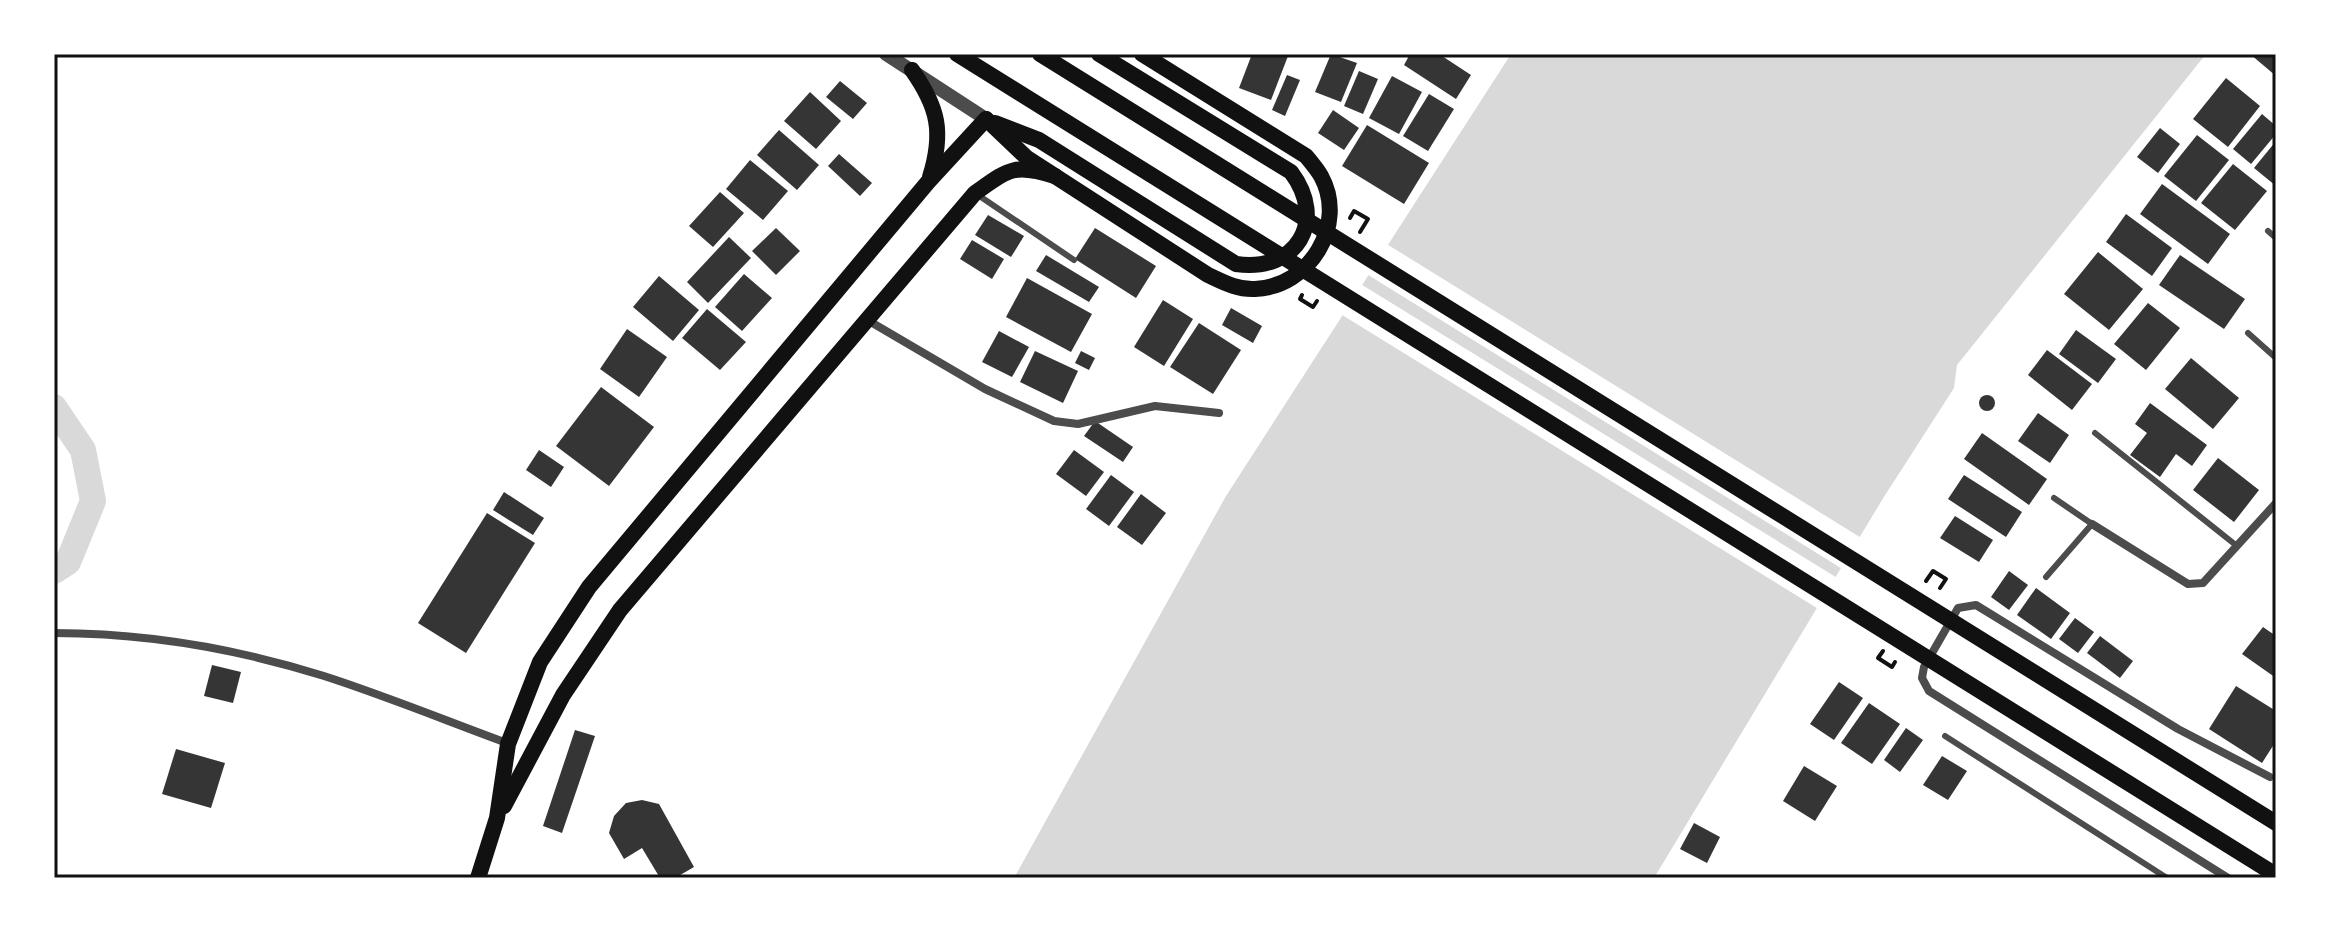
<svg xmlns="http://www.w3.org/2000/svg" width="2330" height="932" font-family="Commissioner,sans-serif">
	<rect width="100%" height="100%" fill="#fff"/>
	<polygon fill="#d9d9d9" points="1511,54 2206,54 1957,365 1954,388 1882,500 1654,878 1014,878 1226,496"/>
	<g fill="#fff">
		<polygon points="1385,243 1863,539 1844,570 1365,273"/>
		<polygon points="1359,283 1839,579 1820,610 1339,313"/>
	</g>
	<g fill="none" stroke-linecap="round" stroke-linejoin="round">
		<polyline stroke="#d9d9d9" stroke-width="26" points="54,407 83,450 93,501 68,562 54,571"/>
	</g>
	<g fill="#353535">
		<polygon points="1252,54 1288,56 1271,100 1239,88"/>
		<polygon points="1331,54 1357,63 1341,102 1315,92"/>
		<polygon points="1410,54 1439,54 1471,75 1456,99 1404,65"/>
		<polygon points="2250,54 2276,54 2276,76"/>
		<polygon points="1359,71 1378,79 1363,114 1344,106"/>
		<polygon points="1287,75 1300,80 1285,116 1272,110"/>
		<polygon points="1392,76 1422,92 1399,134 1369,118"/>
		<polygon points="2226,78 2260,106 2228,147 2193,119"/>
		<polygon points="840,81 867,103 853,119 826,97"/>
		<polygon points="810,92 841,121 816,149 784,121"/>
		<polygon points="1429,94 1454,109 1428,151 1403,136"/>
		<polygon points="1333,110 1359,128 1344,150 1318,133"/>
		<polygon points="2262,114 2276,126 2276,134 2251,164 2233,149"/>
		<polygon points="1367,125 1429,163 1404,204 1342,166"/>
		<polygon points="2160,128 2180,144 2158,173 2137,157"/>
		<polygon points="779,130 819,165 797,190 757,155"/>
		<polygon points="2197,135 2229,160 2196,201 2164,176"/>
		<polygon points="2276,141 2276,186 2254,168"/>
		<polygon points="839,154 872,183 860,196 828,166"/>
		<polygon points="750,160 788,191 763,220 726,189"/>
		<polygon points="2233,164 2267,191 2235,230 2201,203"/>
		<polygon points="2162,184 2230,234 2208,264 2140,214"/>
		<polygon points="720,192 744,213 713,247 689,226"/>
		<polygon points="2126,214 2172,248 2152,276 2106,242"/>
		<polygon points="988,215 1024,236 1011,257 975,235"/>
		<polygon points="776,228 800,251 776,275 752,251"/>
		<polygon points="1095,228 1156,266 1136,298 1075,259"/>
		<polygon points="729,237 751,258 708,303 687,282"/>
		<polygon points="972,240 1004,259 992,279 960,259"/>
		<polygon points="2098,252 2143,289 2109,330 2064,294"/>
		<polygon points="1046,255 1099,287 1089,302 1036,271"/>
		<polygon points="2180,255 2245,299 2224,329 2159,285"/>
		<polygon points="744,274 772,298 742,331 715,307"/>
		<polygon points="659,276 699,310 673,341 633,307"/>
		<polygon points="1027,278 1092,314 1071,352 1006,317"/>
		<polygon points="1163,300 1193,319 1164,366 1134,347"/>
		<polygon points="2148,303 2180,328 2146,370 2114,344"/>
		<polygon points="1231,308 1262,326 1253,343 1222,325"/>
		<polygon points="707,309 746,342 720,370 682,338"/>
		<polygon points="1199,323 1241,350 1213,394 1170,367"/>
		<polygon points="627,329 667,357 639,397 600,369"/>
		<polygon points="2076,330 2116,359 2098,383 2059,354"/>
		<polygon points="999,331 1029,347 1012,377 982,362"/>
		<polygon points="2047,350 2092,384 2072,410 2028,375"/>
		<polygon points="1035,351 1078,371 1063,403 1020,382"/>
		<polygon points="1081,351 1095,358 1089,370 1075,363"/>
		<polygon points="2191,358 2239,398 2213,429 2165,389"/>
		<polygon points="601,387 654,427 609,486 556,446"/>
		<circle cx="1987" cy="403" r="8"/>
		<polygon points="2150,403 2207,445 2192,466 2176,454 2160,477 2130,455 2147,433 2135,424"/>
		<polygon points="2038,413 2069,435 2050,463 2018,441"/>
		<polygon points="1095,421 1133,447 1123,462 1084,436"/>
		<polygon points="1982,433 2047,479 2029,505 1964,459"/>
		<polygon points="539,450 564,467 551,487 526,470"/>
		<polygon points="1074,450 1104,472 1086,496 1056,474"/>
		<polygon points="2218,458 2259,490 2234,522 2193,490"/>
		<polygon points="1111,475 1134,492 1109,526 1086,509"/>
		<polygon points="1964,475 2022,512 2006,537 1948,499"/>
		<polygon points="504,492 544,518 533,535 493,510"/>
		<polygon points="1141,494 1166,513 1142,545 1117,527"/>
		<polygon points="487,513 535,543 466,653 418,623"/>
		<polygon points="1955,516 1993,540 1979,562 1940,538"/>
		<polygon points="2009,571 2028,585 2009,610 1991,597"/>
		<polygon points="2036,588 2070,613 2051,639 2017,615"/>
		<polygon points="2075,618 2094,632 2078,653 2059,639"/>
		<polygon points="2263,627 2276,636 2276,678 2242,654"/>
		<polygon points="2100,636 2133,661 2120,678 2087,653"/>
		<polygon points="212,665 241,672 233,703 204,696"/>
		<polygon points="1839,682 1863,698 1834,740 1810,724"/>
		<polygon points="2236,686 2276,711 2276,741 2262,763 2209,729"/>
		<polygon points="1869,703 1900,724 1872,764 1841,743"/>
		<polygon points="1906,728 1923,740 1900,772 1884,760"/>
		<polygon points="575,730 595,736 562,833 543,826"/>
		<polygon points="176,749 225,763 211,808 162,794"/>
		<polygon points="1942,756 1967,771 1948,800 1923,785"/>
		<polygon points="1804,766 1837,786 1815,821 1783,801"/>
		<polygon points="642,800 659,804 694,867 675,878 660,878 642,848 624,859 609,833 614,816 626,803"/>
		<polygon points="1694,823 1720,837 1707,863 1680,849"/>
	</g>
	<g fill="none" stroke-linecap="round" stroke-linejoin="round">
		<g stroke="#111" stroke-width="4">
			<polyline points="1350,218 1354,211 1368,219 1360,232"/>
			<polyline points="1302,295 1300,299 1313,307 1317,301"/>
			<polyline points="1926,581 1933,571 1946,579 1940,588"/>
			<polyline points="1883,651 1878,658 1892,667 1895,662"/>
		</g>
		<g stroke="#4c4c4c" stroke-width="6">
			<polyline points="978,195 1074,260"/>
			<polyline points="2268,231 2276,238"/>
			<polyline points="2248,333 2276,358"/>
			<polyline points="2095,433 2237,546"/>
			<polyline points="2046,577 2092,524 2054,498"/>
			<polyline points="1945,736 2167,878"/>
		</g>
		<g stroke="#4c4c4c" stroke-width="8">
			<polyline points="869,321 985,389 1054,421 1078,424 1155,406 1219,413"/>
			<polyline points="2092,524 2188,584 2203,583 2276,503"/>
			<path d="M54,633C144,633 238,649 324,676C386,696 447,721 507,743"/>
			<polyline points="2228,878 1929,691 1922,678 1924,667 1958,608 1976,605 2178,729 2270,777"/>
		</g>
		<polyline stroke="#4c4c4c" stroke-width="14" points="886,54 986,119"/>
		<g stroke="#111" stroke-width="16">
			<polyline points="957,54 2276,875"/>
			<polyline points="1040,54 2276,823"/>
			<path d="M912,70C938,107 944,132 930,177"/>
			<path d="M986,119L1027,158L1208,275C1223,282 1237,290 1255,289C1309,287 1348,225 1321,176C1317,169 1311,162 1306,156L1142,54"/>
			<path d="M995,123L1039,140L1236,264C1296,273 1328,221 1291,172L1099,54"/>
			<path d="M504,806L563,695L620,610L975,193C1009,169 1014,163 1055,176"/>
			<polyline points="478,878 497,818 508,744 540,662 589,587 928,182 986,119"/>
		</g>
	</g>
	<rect width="2330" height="932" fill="none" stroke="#ffffff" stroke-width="112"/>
	<rect x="56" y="56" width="2218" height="820" fill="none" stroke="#111" stroke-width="3"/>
</svg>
